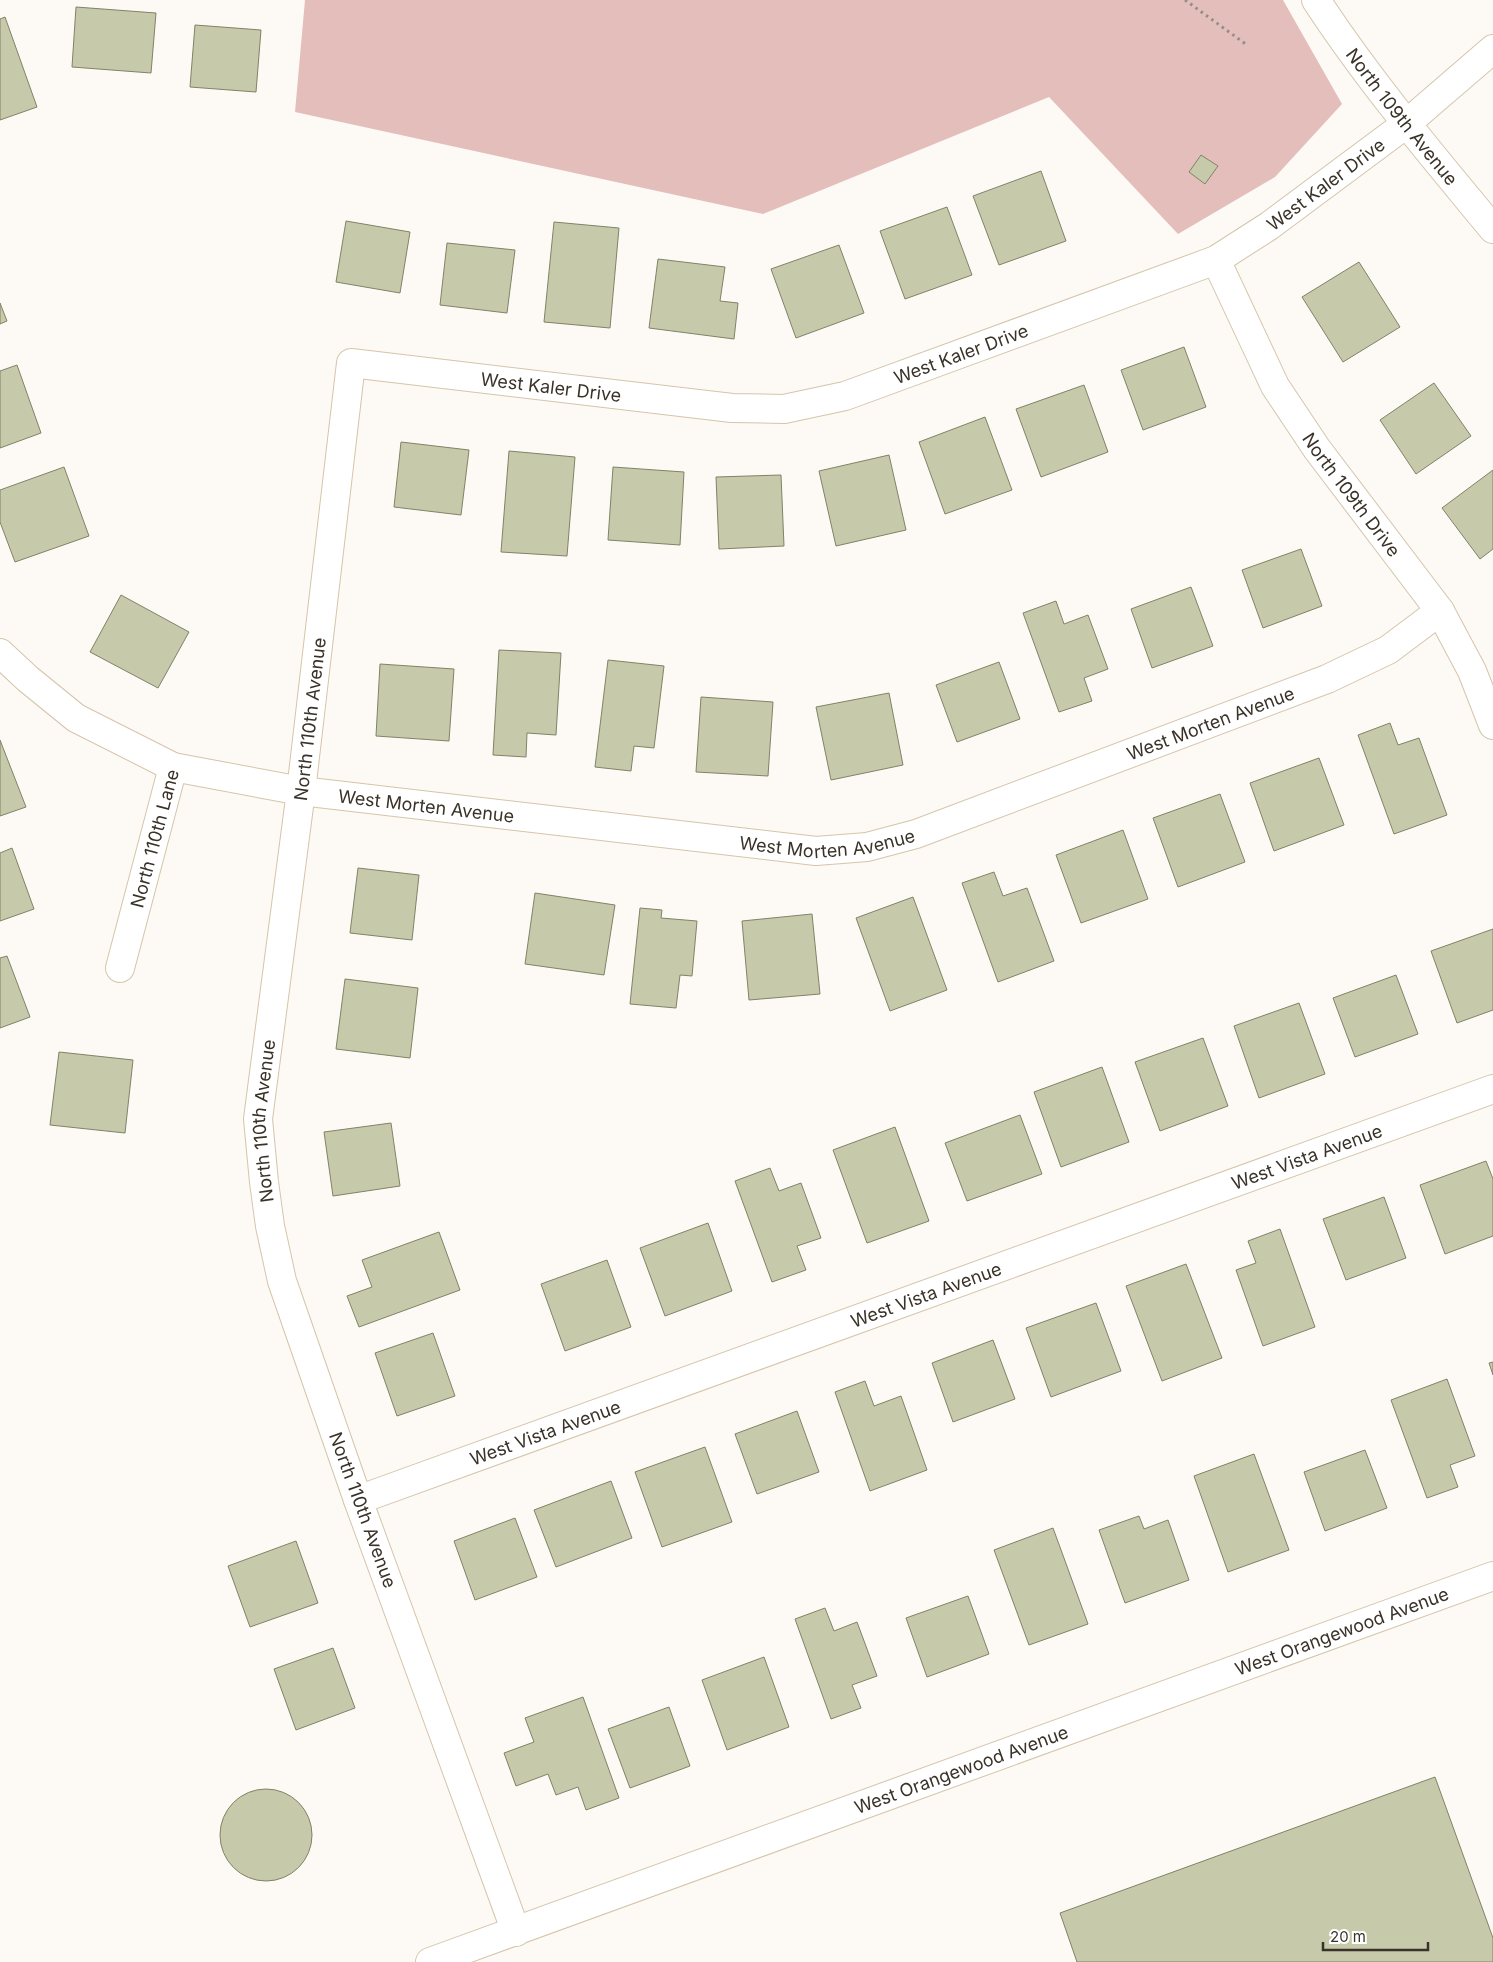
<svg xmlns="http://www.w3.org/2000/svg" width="1493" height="1962" font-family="Inter,sans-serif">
	<rect width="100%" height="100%" fill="#fdf9f4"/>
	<polygon fill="#e4bebb" points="305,0 1283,0 1342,104 1275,177 1178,234 1049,97 763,214 295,112"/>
	<g fill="#c7c9ab" stroke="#818266">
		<polygon points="76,7 156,13 151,73 72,67"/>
		<polygon points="5,17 37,107 0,120 0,19"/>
		<polygon points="195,25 261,30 256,92 190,87"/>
		<polygon points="1201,155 1218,166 1205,184 1189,172"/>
		<polygon points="1041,171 1066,241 999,265 973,196"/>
		<polygon points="947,207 972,275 905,299 880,231"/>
		<polygon points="346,221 410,232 400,293 336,282"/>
		<polygon points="554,222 619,228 610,328 544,322"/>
		<polygon points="447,243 515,250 507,313 440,305"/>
		<polygon points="839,245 864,313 796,338 771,269"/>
		<polygon points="658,259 725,267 720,301 738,303 734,339 649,328"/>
		<polygon points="1359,262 1400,327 1343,362 1302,297"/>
		<polygon points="0,303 7,321 0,324"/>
		<polygon points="1184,347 1206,407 1143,430 1121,370"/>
		<polygon points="17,365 41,433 0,448 0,371"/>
		<polygon points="1434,383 1471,436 1416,474 1380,420"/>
		<polygon points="1084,385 1108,452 1041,477 1016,409"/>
		<polygon points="985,417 1012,490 945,514 919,442"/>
		<polygon points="401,442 469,450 461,515 394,507"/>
		<polygon points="509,451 575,457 567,556 501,552"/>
		<polygon points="889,455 906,530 836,546 819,471"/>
		<polygon points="64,467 89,536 15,562 0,522 0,490"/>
		<polygon points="613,467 684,472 680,545 608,540"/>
		<polygon points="1493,470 1493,549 1480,559 1442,508"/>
		<polygon points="781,475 784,546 719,549 716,477"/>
		<polygon points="1301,549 1322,606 1263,628 1242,570"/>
		<polygon points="1191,587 1213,646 1152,668 1131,609"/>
		<polygon points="121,595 189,632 158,688 90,652"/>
		<polygon points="1056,601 1064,624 1088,615 1108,669 1084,678 1092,701 1059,712 1023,613"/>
		<polygon points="499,650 561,653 556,735 527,733 526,757 493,755"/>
		<polygon points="608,660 664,666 654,748 634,746 631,771 595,767"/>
		<polygon points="999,662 1020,719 957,742 936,685"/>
		<polygon points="380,664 454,669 449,741 376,736"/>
		<polygon points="889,693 903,765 831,780 816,707"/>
		<polygon points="701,697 773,702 768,776 696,772"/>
		<polygon points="1390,723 1398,745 1419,738 1447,815 1394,834 1358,735"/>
		<polygon points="0,740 26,807 0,816"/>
		<polygon points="1319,758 1344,825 1274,851 1250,783"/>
		<polygon points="1220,794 1245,862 1178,887 1153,818"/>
		<polygon points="1123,830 1148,899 1081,923 1056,855"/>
		<polygon points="12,848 34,909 0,921 0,853"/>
		<polygon points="358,868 419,875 412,940 350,933"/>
		<polygon points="994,872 1003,896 1027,888 1054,961 998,982 962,883"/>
		<polygon points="535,893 615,905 604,975 525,964"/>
		<polygon points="913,897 947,990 890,1011 856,918"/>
		<polygon points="640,908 662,910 661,918 697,921 692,976 680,975 676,1008 630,1004"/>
		<polygon points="812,914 820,994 749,1000 742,921"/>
		<polygon points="1493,929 1493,1010 1457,1023 1431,951"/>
		<polygon points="7,956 30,1017 0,1028 0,958"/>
		<polygon points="1396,975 1418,1034 1355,1057 1333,998"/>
		<polygon points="345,979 418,988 410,1058 336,1049"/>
		<polygon points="1299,1003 1325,1074 1259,1098 1234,1026"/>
		<polygon points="1203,1038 1228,1106 1160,1131 1135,1062"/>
		<polygon points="59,1052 133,1060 125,1133 50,1125"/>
		<polygon points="1102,1067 1129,1142 1061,1167 1034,1092"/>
		<polygon points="1020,1115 1042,1174 967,1201 945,1143"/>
		<polygon points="391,1123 400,1186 333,1196 324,1132"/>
		<polygon points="895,1127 929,1221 867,1243 833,1150"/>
		<polygon points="1486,1161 1493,1179 1493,1236 1445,1254 1420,1185"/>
		<polygon points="770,1168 779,1191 801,1183 821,1238 797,1246 806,1270 772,1282 735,1181"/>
		<polygon points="1384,1197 1406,1258 1346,1280 1323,1219"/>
		<polygon points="708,1223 732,1291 665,1316 640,1248"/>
		<polygon points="1280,1229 1315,1327 1263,1346 1236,1270 1256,1263 1248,1241"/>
		<polygon points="439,1232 460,1290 359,1327 347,1296 372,1287 362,1260"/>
		<polygon points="607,1260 631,1327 565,1351 541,1284"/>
		<polygon points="1186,1264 1222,1358 1162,1381 1126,1286"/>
		<polygon points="1096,1303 1121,1371 1051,1397 1026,1328"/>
		<polygon points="433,1333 455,1396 397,1416 375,1353"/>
		<polygon points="993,1340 1015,1399 953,1422 932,1363"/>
		<polygon points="1493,1362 1493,1375 1489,1363"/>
		<polygon points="1447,1379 1475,1456 1450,1465 1458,1487 1427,1498 1391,1400"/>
		<polygon points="865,1381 874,1406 901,1396 927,1470 870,1491 835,1392"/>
		<polygon points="797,1411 819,1472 757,1494 735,1434"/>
		<polygon points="705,1447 732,1522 662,1547 635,1472"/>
		<polygon points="1365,1450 1387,1508 1325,1531 1304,1472"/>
		<polygon points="1254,1454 1289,1550 1228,1572 1194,1476"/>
		<polygon points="611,1481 632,1538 556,1567 534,1510"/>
		<polygon points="1139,1516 1144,1529 1168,1520 1189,1580 1125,1603 1099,1530"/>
		<polygon points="515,1518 537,1577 475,1600 454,1541"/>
		<polygon points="1053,1528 1088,1624 1029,1645 994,1550"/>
		<polygon points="296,1541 318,1603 250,1627 228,1566"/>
		<polygon points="968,1596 989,1654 927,1677 906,1618"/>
		<polygon points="825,1608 834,1631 857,1622 877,1676 852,1685 861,1708 831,1719 795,1619"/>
		<polygon points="333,1648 355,1708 296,1730 274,1669"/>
		<polygon points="764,1657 789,1727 727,1750 702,1680"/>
		<polygon points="583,1697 619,1798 586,1810 578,1787 556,1795 548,1774 516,1786 504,1753 534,1742 525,1718"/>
		<polygon points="669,1707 690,1766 630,1788 608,1729"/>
		<polygon points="1435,1777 1493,1938 1493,1962 1077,1962 1060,1913"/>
		<circle cx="266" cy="1835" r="46"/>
	</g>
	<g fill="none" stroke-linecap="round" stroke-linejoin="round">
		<defs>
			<g id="minor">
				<path id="s1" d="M1316,0C1369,81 1431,154 1493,229"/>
				<path id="s2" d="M1216,260L1275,386L1317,449L1440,611L1472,671L1493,725"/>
				<path id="s3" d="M0,653L28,679L76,718L173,767L301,791L816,851L867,847L916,834L1327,679L1388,650L1440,611"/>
				<path id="s4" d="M120,968L173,767"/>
				<path id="s5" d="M358,1500L1493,1089"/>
				<path id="s6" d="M516,1932L358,1500L282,1281L270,1226L264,1182L258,1119L301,791L351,363L732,408L784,409L845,396L1216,260L1269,226L1406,124L1493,49"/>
				<path id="s7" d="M430,1962L1493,1576"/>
			</g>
		</defs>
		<use href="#minor" stroke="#d5c5aa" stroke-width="30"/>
		<polyline stroke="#938e86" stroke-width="3" stroke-dasharray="2.5 4" stroke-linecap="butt" points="1185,0 1247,45"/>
		<use href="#minor" stroke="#fff" stroke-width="28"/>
	</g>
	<g text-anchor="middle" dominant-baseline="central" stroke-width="4" stroke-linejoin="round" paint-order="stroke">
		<g font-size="18" fill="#393228" stroke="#fff">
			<text stroke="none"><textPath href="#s1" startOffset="145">North 109th Avenue</textPath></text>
			<text stroke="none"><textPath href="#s6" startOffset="2644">West Kaler Drive</textPath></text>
			<text stroke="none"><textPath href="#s6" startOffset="2239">West Kaler Drive</textPath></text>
			<text stroke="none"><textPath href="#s6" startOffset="1819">West Kaler Drive</textPath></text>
			<text stroke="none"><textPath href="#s2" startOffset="272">North 109th Drive</textPath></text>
			<text stroke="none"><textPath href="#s6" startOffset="1259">North 110th Avenue</textPath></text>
			<text stroke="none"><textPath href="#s3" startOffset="1274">West Morten Avenue</textPath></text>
			<text stroke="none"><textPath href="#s3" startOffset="465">West Morten Avenue</textPath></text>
			<text stroke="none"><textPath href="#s3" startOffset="869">West Morten Avenue</textPath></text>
			<text stroke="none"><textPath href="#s4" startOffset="134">North 110th Lane</textPath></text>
			<text stroke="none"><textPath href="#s6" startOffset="854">North 110th Avenue</textPath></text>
			<text stroke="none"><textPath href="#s5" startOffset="1009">West Vista Avenue</textPath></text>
			<text stroke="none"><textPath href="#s5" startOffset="604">West Vista Avenue</textPath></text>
			<text stroke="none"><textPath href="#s5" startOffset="199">West Vista Avenue</textPath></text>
			<text transform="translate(363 1510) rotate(70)">North 110th Avenue</text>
			<text stroke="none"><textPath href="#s7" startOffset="970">West Orangewood Avenue</textPath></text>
			<text stroke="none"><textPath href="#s7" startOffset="565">West Orangewood Avenue</textPath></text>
		</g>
	</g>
	<path d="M1323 1942v8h105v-8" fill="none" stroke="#393228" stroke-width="2.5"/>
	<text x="1330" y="1942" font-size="15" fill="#393228" stroke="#ffffff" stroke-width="4" paint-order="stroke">20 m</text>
</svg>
